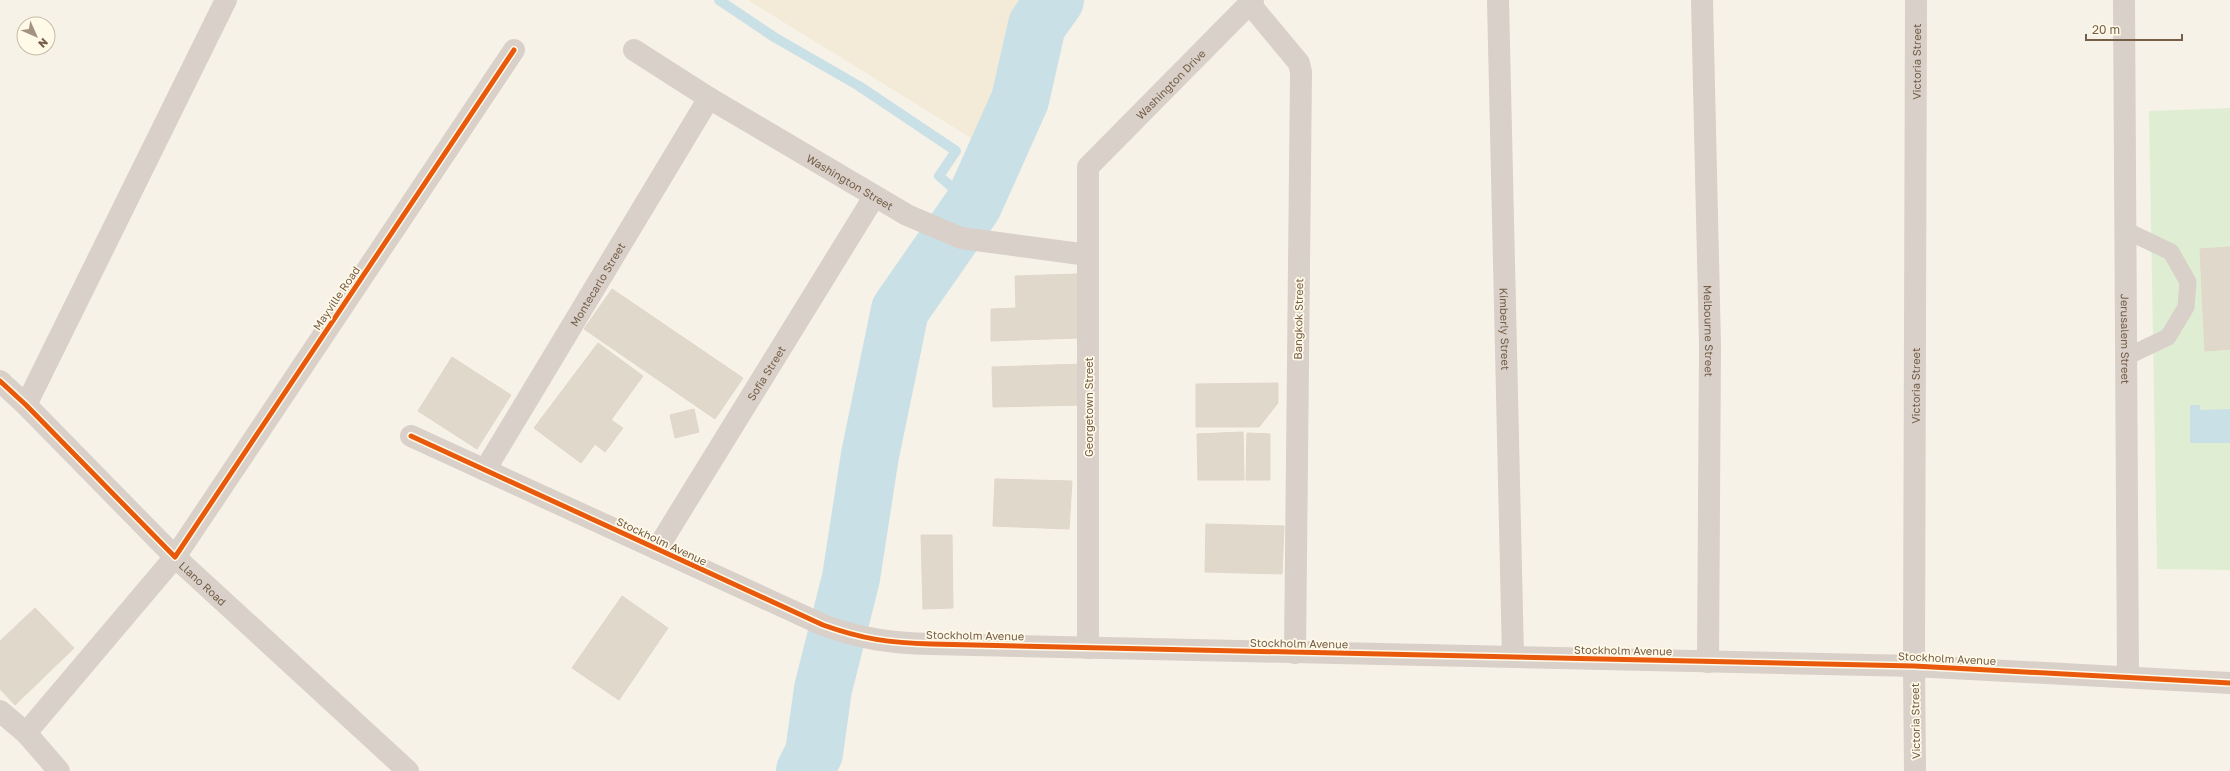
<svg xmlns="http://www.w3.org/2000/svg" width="2230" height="771" font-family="'Golos Text',sans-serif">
	<rect width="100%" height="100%" fill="#f7f2e7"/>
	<polygon fill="#f3ead7" points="748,0 1042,0 976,141"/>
	<polygon fill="#dfeed2" points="2230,108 2230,570 2157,569 2149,111"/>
	<polygon fill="#cae0e7" points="2190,405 2200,405 2200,410 2230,409 2230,443 2190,443"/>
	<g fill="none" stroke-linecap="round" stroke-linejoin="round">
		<polyline stroke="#cae0e7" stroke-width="10" points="719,0 774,37 859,86 956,151 939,176 973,205"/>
		<polyline stroke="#cae0e7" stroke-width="58" points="805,771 814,753 823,689 851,578 870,455 900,310 973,205 1020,100 1037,25 1055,0"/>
	</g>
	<g fill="#e1d8cc" stroke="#e0d6c9">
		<polygon points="2230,247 2230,349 2205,351 2200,249"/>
		<polygon points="1077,274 1078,338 991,341 991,309 1016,308 1015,276"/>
		<polygon points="612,289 743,378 715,419 584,329"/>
		<polygon points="598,343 643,376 611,420 623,428 605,452 595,444 581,463 534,428"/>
		<polygon points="452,357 511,395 477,449 418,411"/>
		<polygon points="1082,364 1083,405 993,407 992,367"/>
		<polygon points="1278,383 1278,403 1259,427 1196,427 1196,384"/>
		<polygon points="694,409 699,432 675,438 670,415"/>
		<polygon points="1243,432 1244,480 1198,480 1197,434"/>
		<polygon points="1247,433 1270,434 1270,480 1246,480"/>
		<polygon points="995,479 1072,481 1069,529 993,526"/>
		<polygon points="1206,524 1284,526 1282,574 1205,572"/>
		<polygon points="921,535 952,535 953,608 923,609"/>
		<polygon points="622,596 668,628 619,700 572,668"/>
		<polygon points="35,608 74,648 15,705 0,689 0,641"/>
	</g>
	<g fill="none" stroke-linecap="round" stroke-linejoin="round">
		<polyline stroke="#d8d0c9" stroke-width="17" points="2125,230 2171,252 2188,282 2186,307 2168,337 2126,357"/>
		<g stroke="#d8d0c9" stroke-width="22">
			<path id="s1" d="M1498,0L1513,657"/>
			<path id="s2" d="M1702,0L1710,345L1708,662"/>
			<path id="s3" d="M2124,0L2128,677"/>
			<polyline points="1249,3 1299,63 1301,72 1295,653"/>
			<path id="s4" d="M634,50L709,98L907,215L961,238L1088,255"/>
			<polyline points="0,381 26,405 175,557 514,50"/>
			<polyline points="26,405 226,0"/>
			<path id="s5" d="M411,436L823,625C862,639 890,643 931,644L1914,666L1916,0"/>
			<path id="s6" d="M485,470L709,98"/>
			<path id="s7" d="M657,549L874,197"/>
			<path id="s8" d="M1088,648V167L1253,0"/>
			<polyline points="26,733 59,771"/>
		</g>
		<polyline stroke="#d8d0c9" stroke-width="22" points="1915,771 1914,666 2230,683"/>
		<path stroke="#d8d0c9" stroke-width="22" id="s9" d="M0,711L26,733L175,557L408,771"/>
		<defs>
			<g id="cycleway">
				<polyline points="0,381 26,405 175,557 514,50"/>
				<path d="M411,436L823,625C862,639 890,643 931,644L1914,666L2230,683"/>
			</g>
		</defs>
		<use href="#cycleway" stroke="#fff9e8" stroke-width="8"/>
		<use href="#cycleway" stroke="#e8590c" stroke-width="5"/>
	</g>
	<g text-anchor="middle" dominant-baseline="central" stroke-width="3.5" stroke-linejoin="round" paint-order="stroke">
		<g font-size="11" fill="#755e47" stroke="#fff9e8">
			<text stroke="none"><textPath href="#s5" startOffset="2151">Victoria Street</textPath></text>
			<text stroke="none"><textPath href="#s8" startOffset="598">Washington Drive</textPath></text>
			<text stroke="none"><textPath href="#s4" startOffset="253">Washington Street</textPath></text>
			<text stroke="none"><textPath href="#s6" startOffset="217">Montecarlo Street</textPath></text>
			<text transform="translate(336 298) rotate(-56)">Mayville Road</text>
			<text transform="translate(1298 319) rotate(-89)">Bangkok Street</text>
			<text stroke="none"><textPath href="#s1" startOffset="329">Kimberly Street</textPath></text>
			<text stroke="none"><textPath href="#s2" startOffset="331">Melbourne Street</textPath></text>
			<text stroke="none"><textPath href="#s3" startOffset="339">Jerusalem Street</textPath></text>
			<text stroke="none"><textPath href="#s7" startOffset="207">Sofia Street</textPath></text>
			<text stroke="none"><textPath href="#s5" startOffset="1827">Victoria Street</textPath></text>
			<text transform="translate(1088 407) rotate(-90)">Georgetown Street</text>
			<text transform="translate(662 541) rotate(25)">Stockholm Avenue</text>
			<text stroke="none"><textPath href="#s9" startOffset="303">Llano Road</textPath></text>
			<text transform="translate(975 635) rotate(1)">Stockholm Avenue</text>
			<text transform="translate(1299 643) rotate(1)">Stockholm Avenue</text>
			<text transform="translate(1623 650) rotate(1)">Stockholm Avenue</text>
			<text transform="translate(1947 658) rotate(3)">Stockholm Avenue</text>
			<text transform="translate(1915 721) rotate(-91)">Victoria Street</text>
		</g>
	</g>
	<g transform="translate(36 36) rotate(135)"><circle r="19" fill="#fff9e8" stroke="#c8bba8"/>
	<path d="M0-3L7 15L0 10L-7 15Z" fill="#a2927f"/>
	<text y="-6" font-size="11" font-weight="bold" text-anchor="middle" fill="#755e47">N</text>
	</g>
	<path d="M2086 34v6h96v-6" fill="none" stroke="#755e47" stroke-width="2"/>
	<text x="2092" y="34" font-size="12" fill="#755e47" stroke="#fff9e8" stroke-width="3" paint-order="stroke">20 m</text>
</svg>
